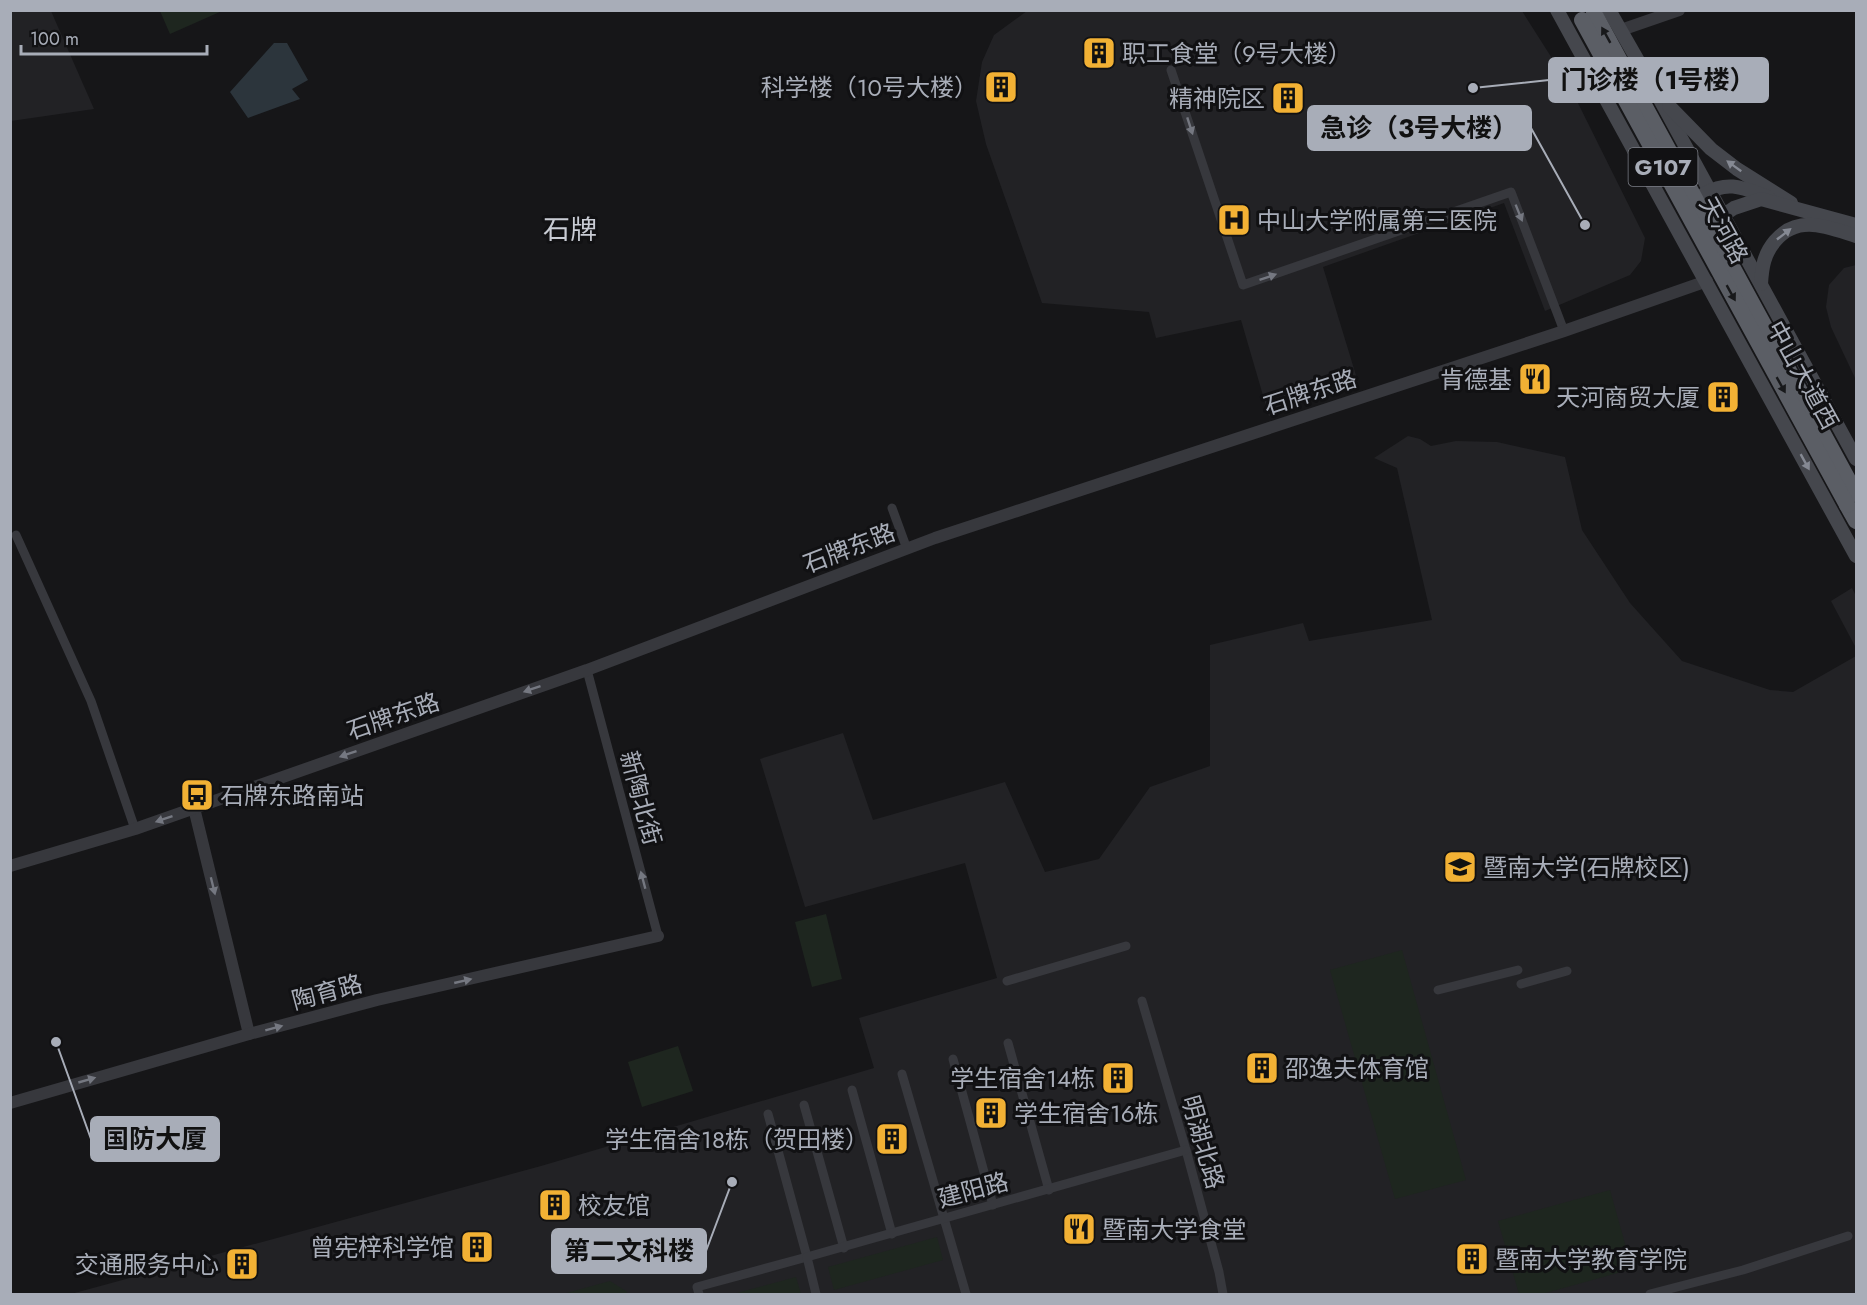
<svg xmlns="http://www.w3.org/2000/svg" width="1867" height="1305" font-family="Jost,'Noto Sans SC',sans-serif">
	<rect width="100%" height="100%" fill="#161618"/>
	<g fill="#222225">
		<polygon points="10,11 51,11 94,109 11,121"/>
		<polygon points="1027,11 1522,11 1569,85 1645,238 1641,261 1630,275 1545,311 1504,203 1323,267 1358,382 1269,416 1241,320 1156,338 1149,312 1042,303 986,144 976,101 982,62 994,35"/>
		<polygon points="1856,265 1856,380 1831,327 1826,307 1829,285 1844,268"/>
		<polygon points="1408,436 1420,439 1431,446 1456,441 1497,442 1565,457 1582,530 1630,603 1682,661 1770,690 1793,692 1856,656 1856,1294 71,1294 541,1166 874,1068 859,1018 997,978 965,863 805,907 760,759 843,733 873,820 1005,782 1045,872 1099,859 1150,787 1210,766 1210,645 1303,623 1309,641 1432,620 1397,468 1374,458"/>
		<polygon points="1852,588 1856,596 1856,648 1831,601"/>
	</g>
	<g fill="#1e261f">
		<polygon points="160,11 222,11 170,34"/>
		<polygon points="826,914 842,979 812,987 795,922"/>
		<polygon points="1402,950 1466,1180 1395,1199 1330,970"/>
		<polygon points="678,1046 693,1091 642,1107 628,1062"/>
		<polygon points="1610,1190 1632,1269 1542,1294 1519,1294 1498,1221"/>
		<polygon points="937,1237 943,1260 834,1290 828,1267"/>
		<polygon points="796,1277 801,1294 733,1294"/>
		<polygon points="610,1281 626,1291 628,1294 563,1294"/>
	</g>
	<polygon fill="#2c353c" points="274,43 287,43 308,80 292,89 300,99 248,118 230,92"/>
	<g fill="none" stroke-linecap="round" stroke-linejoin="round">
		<g stroke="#37383d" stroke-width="9">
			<polyline points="1171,70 1243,285 1511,192 1564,331"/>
			<polyline points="892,508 907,549"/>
			<polyline points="16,535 91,701 135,829"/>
			<polyline points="587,670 658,936"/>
			<polyline points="1007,981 1126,946"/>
			<polyline points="1521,984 1567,971"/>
			<polyline points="1438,990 1518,970"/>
			<polyline points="1142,1001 1186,1150 1219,1272 1223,1294"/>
			<polyline points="1008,1043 1049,1190"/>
			<polyline points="953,1059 993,1205"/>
			<polyline points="902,1074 966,1294"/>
			<polyline points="852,1090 892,1234"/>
			<polyline points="804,1105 844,1248"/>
			<polyline points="699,1294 697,1287 807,1257 768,1114"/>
			<polyline points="816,1294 807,1257 1186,1150"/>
			<polyline points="1650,1294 1743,1270 1848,1236"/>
		</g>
		<g stroke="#37383d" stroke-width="12">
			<polyline points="1621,30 1679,10"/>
			<polyline points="194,808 249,1034"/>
			<polyline points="10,866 135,829 587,670 935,538 1564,331 1707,281"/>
			<polyline points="10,1103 249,1034 377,1000 658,936"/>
		</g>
		<g stroke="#45474d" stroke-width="14">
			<polyline points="1557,10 1856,556"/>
			<polyline points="1609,10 1657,94 1856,459"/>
			<polyline points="1669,106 1711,149 1737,169 1791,203"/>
			<path d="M1704,194C1729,180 1743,188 1768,197"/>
			<polyline points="1716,220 1734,208 1761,199 1856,225"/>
			<path d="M1761,284C1762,267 1764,254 1775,241C1798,214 1827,227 1856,236"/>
		</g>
		<polyline stroke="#5b5e65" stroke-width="16" points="1847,505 1856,521"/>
		<g stroke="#5b5e65" stroke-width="16">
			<polyline points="1594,13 1856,494"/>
			<polyline points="1582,20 1847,505"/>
		</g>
	</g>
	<defs><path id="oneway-solid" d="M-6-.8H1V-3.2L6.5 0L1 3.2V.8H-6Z" transform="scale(1.5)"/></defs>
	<g fill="#18191b">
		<use href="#oneway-solid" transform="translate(1606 35) rotate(-119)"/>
		<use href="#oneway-solid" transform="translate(1731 293) rotate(61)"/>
		<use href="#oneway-solid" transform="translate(1781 385) rotate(61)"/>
	</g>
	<g fill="#757881">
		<use href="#oneway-solid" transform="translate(1190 126) rotate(72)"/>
		<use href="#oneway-solid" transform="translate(1519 213) rotate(68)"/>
		<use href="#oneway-solid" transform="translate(1268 277) rotate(-19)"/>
		<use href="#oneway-solid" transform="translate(532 689) rotate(161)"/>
		<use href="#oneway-solid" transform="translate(348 754) rotate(161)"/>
		<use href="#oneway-solid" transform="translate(164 819) rotate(161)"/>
		<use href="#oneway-solid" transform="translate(643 880) rotate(-105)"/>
		<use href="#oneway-solid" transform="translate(213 886) rotate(76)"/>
		<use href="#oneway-solid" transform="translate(463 981) rotate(-13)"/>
		<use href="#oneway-solid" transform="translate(274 1028) rotate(-15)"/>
		<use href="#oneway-solid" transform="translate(87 1080) rotate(-16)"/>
	</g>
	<g fill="#858993">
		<use href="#oneway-solid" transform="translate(1734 166) rotate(-144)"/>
		<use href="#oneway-solid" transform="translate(1784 234) rotate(-38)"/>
		<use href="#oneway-solid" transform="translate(1805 462) rotate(61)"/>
	</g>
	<defs>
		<symbol id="building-square" viewBox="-11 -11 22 22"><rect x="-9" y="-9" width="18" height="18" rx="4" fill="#f2b134" stroke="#111113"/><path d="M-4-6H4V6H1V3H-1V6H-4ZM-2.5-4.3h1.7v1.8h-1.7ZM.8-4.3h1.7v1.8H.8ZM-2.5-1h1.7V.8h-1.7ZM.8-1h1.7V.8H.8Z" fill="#111"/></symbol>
		<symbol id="hospital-square" viewBox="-11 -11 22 22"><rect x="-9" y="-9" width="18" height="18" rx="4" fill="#f2b134" stroke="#111113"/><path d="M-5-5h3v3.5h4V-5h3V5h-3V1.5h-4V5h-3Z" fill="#111"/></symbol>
		<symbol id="restaurant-square" viewBox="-11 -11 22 22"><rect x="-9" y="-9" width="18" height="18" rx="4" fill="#f2b134" stroke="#111113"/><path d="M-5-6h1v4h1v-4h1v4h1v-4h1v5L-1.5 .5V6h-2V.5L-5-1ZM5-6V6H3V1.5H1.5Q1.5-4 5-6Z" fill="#111"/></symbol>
		<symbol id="bus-square" viewBox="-11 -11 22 22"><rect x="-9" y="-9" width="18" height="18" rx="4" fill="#f2b134" stroke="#111113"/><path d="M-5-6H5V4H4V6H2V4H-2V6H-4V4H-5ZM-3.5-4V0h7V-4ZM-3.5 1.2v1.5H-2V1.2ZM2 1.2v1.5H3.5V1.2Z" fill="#111"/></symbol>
		<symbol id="university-square" viewBox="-11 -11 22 22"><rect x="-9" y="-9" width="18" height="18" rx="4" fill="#f2b134" stroke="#111113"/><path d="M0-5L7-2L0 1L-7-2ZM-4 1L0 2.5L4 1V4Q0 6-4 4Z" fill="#111"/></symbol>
	</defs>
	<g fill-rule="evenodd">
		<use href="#building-square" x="1080" y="34" width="38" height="38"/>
		<use href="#building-square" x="982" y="68" width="38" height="38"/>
		<use href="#building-square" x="1269" y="79" width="38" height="38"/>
		<use href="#hospital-square" x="1215" y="201" width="38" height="38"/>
		<use href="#restaurant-square" x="1516" y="360" width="38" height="38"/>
		<use href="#building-square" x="1704" y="378" width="38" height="38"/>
		<use href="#bus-square" x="178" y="776" width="38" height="38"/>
		<use href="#university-square" x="1441" y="848" width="38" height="38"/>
		<use href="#building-square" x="1243" y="1049" width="38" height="38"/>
		<use href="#building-square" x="1099" y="1059" width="38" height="38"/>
		<use href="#building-square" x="972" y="1094" width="38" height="38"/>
		<use href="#building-square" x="873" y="1120" width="38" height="38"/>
		<use href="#building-square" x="536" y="1186" width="38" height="38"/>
		<use href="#restaurant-square" x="1060" y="1210" width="38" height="38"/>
		<use href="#building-square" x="458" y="1228" width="38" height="38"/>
		<use href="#building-square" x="1453" y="1240" width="38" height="38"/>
		<use href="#building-square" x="223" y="1245" width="38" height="38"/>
	</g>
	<g text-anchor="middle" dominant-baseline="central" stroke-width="6" stroke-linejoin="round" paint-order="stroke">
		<rect fill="#111113" stroke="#7b7e86" stroke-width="1.5" x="1628.5" y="148" width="69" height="38" rx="4.5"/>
		<g font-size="22" font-weight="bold" fill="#a8adb8">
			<text x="1663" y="167">G107</text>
		</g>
		<g font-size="24" fill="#a8adb8" stroke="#111113" text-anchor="start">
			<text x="1122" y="53">职工食堂（9号大楼）</text>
			<text x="978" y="87" text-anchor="end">科学楼（10号大楼）</text>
			<text x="1265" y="98" text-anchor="end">精神院区</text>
			<text x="1257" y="220">中山大学附属第三医院</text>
			<text x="1512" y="379" text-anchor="end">肯德基</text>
			<text x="1700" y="397" text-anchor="end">天河商贸大厦</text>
			<text x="220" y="795">石牌东路南站</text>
			<text x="1483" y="867">暨南大学(石牌校区)</text>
			<text x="1285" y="1068">邵逸夫体育馆</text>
			<text x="1095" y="1078" text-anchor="end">学生宿舍14栋</text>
			<text x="1014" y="1113">学生宿舍16栋</text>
			<text x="869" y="1139" text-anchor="end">学生宿舍18栋（贺田楼）</text>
			<text x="578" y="1205">校友馆</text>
			<text x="1102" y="1229">暨南大学食堂</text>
			<text x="454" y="1247" text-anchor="end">曾宪梓科学馆</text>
			<text x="1495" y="1259">暨南大学教育学院</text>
			<text x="219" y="1264" text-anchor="end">交通服务中心</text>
		</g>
		<g font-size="24" fill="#a8adb8" stroke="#111113">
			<text transform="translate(1724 230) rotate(61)">天河路</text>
			<text transform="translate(1803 375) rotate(61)">中山大道西</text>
			<text transform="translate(1310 392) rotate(-18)">石牌东路</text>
			<text transform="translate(849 548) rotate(-21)">石牌东路</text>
			<text transform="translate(393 716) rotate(-19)">石牌东路</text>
			<text transform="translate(641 798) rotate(75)">新陶北街</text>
			<text transform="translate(327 992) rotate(-15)">陶育路</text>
			<text transform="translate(1203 1142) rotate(74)">明湖北路</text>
			<text transform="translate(973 1190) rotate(-15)">建阳路</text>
		</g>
		<g font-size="27" fill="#c9ccd4" stroke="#111113">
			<text x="570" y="229">石牌</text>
		</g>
	</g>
	<path fill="none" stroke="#a8adb8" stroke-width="2" d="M1473 88L1549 80M1585 225L1531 128M56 1042L91 1139M732 1182L706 1251"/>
	<g fill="#a8adb8" stroke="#111113" stroke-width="2">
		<circle cx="1473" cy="88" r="6"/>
		<circle cx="1585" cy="225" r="6"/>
		<circle cx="56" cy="1042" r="6"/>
		<circle cx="732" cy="1182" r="6"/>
	</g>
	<g fill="#a8adb8" stroke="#a8adb8" stroke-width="2">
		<rect x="1549" y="58" width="219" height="44" rx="6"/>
		<rect x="1308" y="106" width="223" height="44" rx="6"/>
		<rect x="91" y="1117" width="128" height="44" rx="6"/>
		<rect x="552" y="1229" width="154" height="44" rx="6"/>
	</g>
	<g font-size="26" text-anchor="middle" font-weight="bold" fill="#111">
		<text x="1658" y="89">门诊楼（1号楼）</text>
		<text x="1419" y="137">急诊（3号大楼）</text>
		<text x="155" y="1148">国防大厦</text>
		<text x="629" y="1260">第二文科楼</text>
	</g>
	<rect width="1867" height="1305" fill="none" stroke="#a8adb8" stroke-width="24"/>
	<path d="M21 45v9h186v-9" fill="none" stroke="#a8adb8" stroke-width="3"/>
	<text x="30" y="45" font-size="18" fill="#a8adb8" stroke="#111113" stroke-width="4.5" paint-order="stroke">100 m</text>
</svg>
